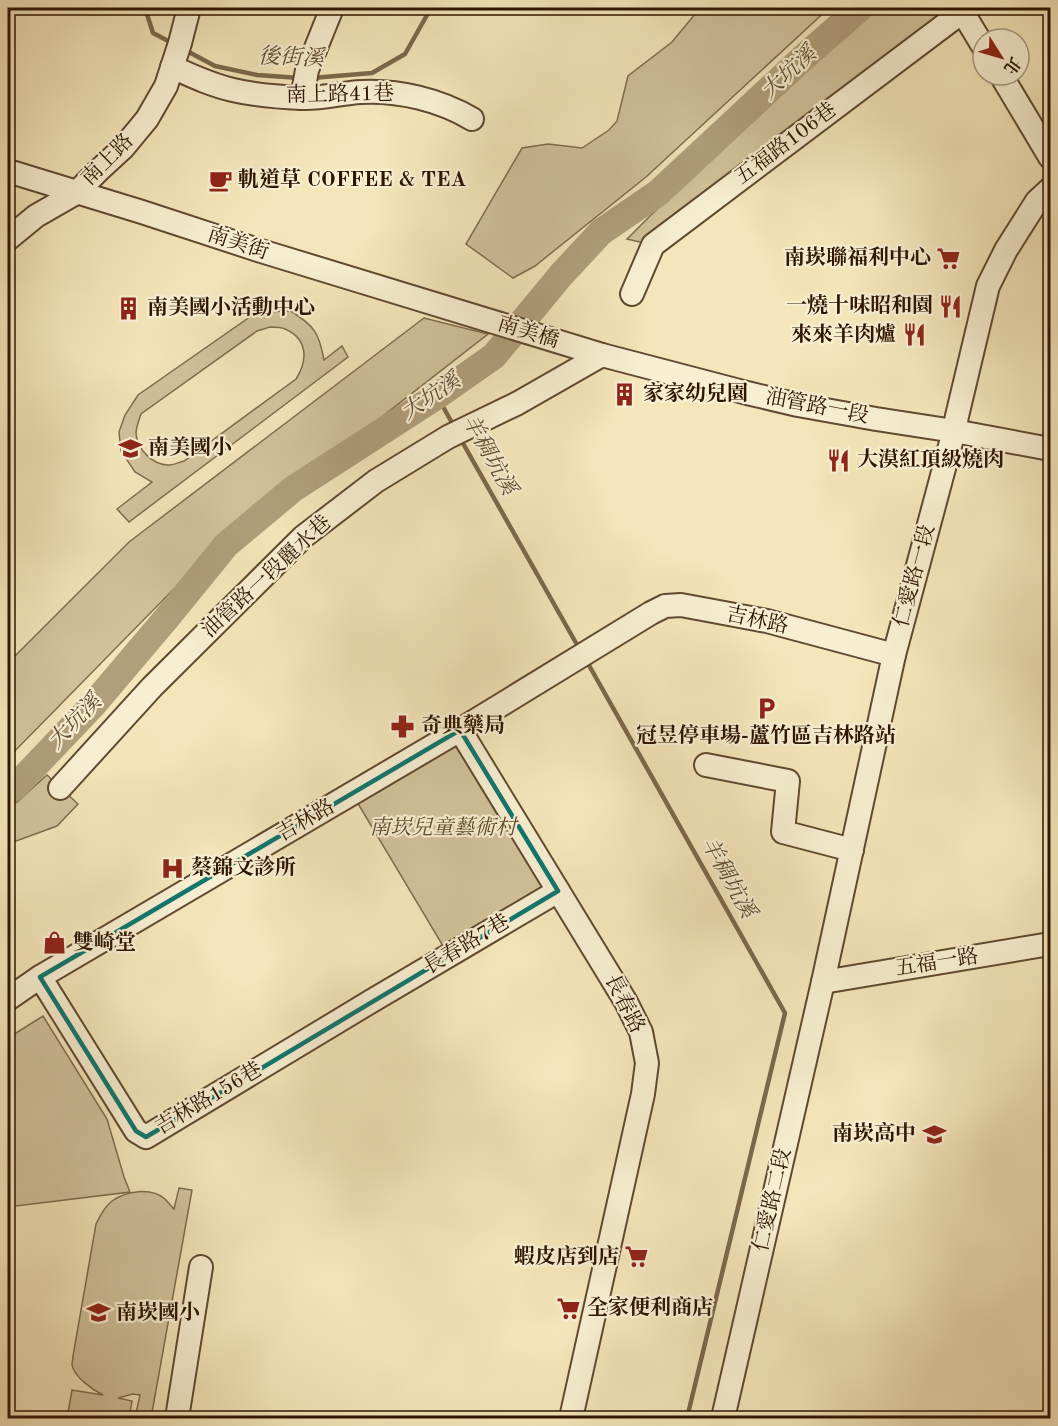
<svg xmlns="http://www.w3.org/2000/svg" width="1058" height="1426" font-family="'Old Standard TT','Noto Serif TC',serif">
	<rect width="100%" height="100%" fill="#f4e6ba"/>
	<filter id="stains"><feTurbulence type="fractalNoise" baseFrequency=".00333" numOctaves="4"/><feColorMatrix values="0 0 0 0 .2 0 0 0 0 .09 0 0 0 0 .02 0 0 0 .5 -.17"/></filter>
	<radialGradient id="worn" r=".72"><stop offset=".6" stop-color="#630" stop-opacity="0"/><stop offset="1" stop-color="#630" stop-opacity=".3"/></radialGradient>
	<g fill="#d2c29b" stroke="#806c4e" stroke-width="1.5" fill-rule="evenodd">
		<polygon points="700,8 829,8 646,177 535,266 513,278 466,244 522,148 548,144 582,148 609,130 617,121 628,76 672,42"/>
		<polygon points="874,8 960,8 653,245 627,239 665,201 732,124 868,16"/>
		<path d="M291,311C314,326 319,332 324,360L342,346L348,357L129,522L117,509L152,482L135,472L121,451L119,432L125,415L138,395L257,312ZM270,327C275,327 281,327 285,329C308,339 308,360 296,379L184,461C179,462 175,465 170,465C153,466 137,449 136,433C136,427 139,420 141,414L257,331Z"/>
		<polygon points="424,318 488,334 216,546 8,758 8,663 129,542"/>
		<polygon points="460,739 549,888 446,951 357,802"/>
		<polygon points="47,775 78,804 57,826 8,844 8,806 17,802"/>
		<polygon points="43,1016 107,1119 124,1177 130,1192 8,1207 8,1038"/>
		<path d="M179,1188L192,1190L151,1418H135L140,1395L133,1394L118,1398L132,1401L129,1418H67L72,1390L103,1395C93,1390 74,1377 72,1365C72,1362 73,1359 73,1356L96,1224C100,1216 104,1207 112,1201C126,1191 151,1187 165,1199C168,1202 171,1206 174,1209Z"/>
		<path d="M1050,1360V1418H1048C1041,1398 1043,1379 1050,1360Z"/>
	</g>
	<g fill="none" stroke-linecap="round" stroke-linejoin="round">
		<g stroke="#7d684b" stroke-width="4.5">
			<polyline points="145,8 153,33 172,43"/>
			<polyline points="185,50 215,66 257,75 300,78"/>
			<polyline points="312,78 372,73 405,54 431,8"/>
			<polyline points="437,396 455,428"/>
			<polyline points="460,438 580,650"/>
			<polyline points="586,660 785,1013 687,1418"/>
		</g>
		<polyline stroke="#b19f7b" stroke-width="27" points="8,791 15,787 93,705 165,620 226,545 293,489 437,396 494,356 561,275 601,232 658,193 803,58 860,8"/>
		<defs>
			<g id="minor">
				<polyline points="960,8 983,46"/>
				<path d="M172,67C192,76 211,85 233,90C254,95 279,97 301,98C322,99 341,93 361,92C399,90 440,100 472,119"/>
				<polyline points="1001,75 1050,157"/>
				<polyline points="302,98 307,70 332,8"/>
				<polyline points="8,171 142,212 261,251 602,355 747,393 798,405 876,419 954,431 1050,449"/>
				<polyline points="8,239 36,216 76,193 98,171 123,148 147,119 166,86 180,43 189,8"/>
				<polyline points="632,294 653,245 962,12"/>
				<polyline points="460,730 626,1002 641,1032 647,1063 643,1094 571,1418"/>
				<polyline points="706,765 788,781 783,832 852,850"/>
				<polyline points="60,788 152,687 303,537 376,481 448,437 518,403 602,355"/>
				<polyline points="40,977 136,1131 146,1137 375,999 558,891"/>
				<polyline points="823,982 1050,944"/>
				<polyline points="8,999 40,977 460,730 651,613 665,606 681,605 767,621 894,655"/>
				<polyline points="177,1418 201,1267"/>
				<polyline points="723,1418 823,982 894,655 954,431 957,416 988,286 1006,250 1037,201 1050,189"/>
			</g>
		</defs>
		<use href="#minor" stroke="#604930" stroke-width="26"/>
		<use href="#minor" stroke="#f8efd2" stroke-width="22"/>
	</g>
	<path fill="none" stroke="#0f766e" stroke-width="4.5" stroke-linejoin="round" d="M460,730L558,891L146,1137L136,1131L40,977Z"/>
	<defs>
		<symbol id="cafe-bare" viewBox="-9 -9 18 18"><path d="M-5.5-4.5H6V0H3Q3 3.5 0 3.5H-2.5Q-5.5 3.5-5.5 0ZM3-3.2v2h1.7v-2ZM-6 4.5H4V6H-6Z" fill="#8f2418" stroke="#f8efd2" stroke-width="2.5" paint-order="stroke"/></symbol>
		<symbol id="supermarket-bare" viewBox="-9 -9 18 18"><path d="M-6-5.5h2.5l.6 2H6L4.5 2H-2.5L-4.4-4H-6ZM-1.5 3.2a1.3 1.3 0 1 0 .1 0ZM3 3.2a1.3 1.3 0 1 0 .1 0Z" fill="#8f2418" stroke="#f8efd2" stroke-width="2.5" paint-order="stroke"/></symbol>
		<symbol id="restaurant-bare" viewBox="-9 -9 18 18"><path d="M-5-6h1v4h1v-4h1v4h1v-4h1v5L-1.5 .5V6h-2V.5L-5-1ZM5-6V6H3V1.5H1.5Q1.5-4 5-6Z" fill="#8f2418" stroke="#f8efd2" stroke-width="2.5" paint-order="stroke"/></symbol>
		<symbol id="building-bare" viewBox="-9 -9 18 18"><path d="M-4-6H4V6H1V3H-1V6H-4ZM-2.5-4.3h1.7v1.8h-1.7ZM.8-4.3h1.7v1.8H.8ZM-2.5-1h1.7V.8h-1.7ZM.8-1h1.7V.8H.8Z" fill="#8f2418" stroke="#f8efd2" stroke-width="2.5" paint-order="stroke"/></symbol>
		<symbol id="school-bare" viewBox="-9 -9 18 18"><path d="M0-5L7-2L0 1L-7-2ZM-4 1L0 2.5L4 1V4Q0 6-4 4Z" fill="#8f2418" stroke="#f8efd2" stroke-width="2.5" paint-order="stroke"/></symbol>
		<symbol id="parking-bare" viewBox="-9 -9 18 18"><path d="M-3.5-5.5H1a3.5 3.5 0 0 1 0 7H-1V5.5H-3.5ZM-1-3.4V-.6H.8a1.4 1.4 0 0 0 0-2.8Z" fill="#8f2418" stroke="#f8efd2" stroke-width="2.5" paint-order="stroke"/></symbol>
		<symbol id="pharmacy-bare" viewBox="-9 -9 18 18"><path d="M-2-6h4v4h4v4h-4v4h-4v-4h-4v-4h4Z" fill="#8f2418" stroke="#f8efd2" stroke-width="2.5" paint-order="stroke"/></symbol>
		<symbol id="hospital-bare" viewBox="-9 -9 18 18"><path d="M-5-5h3v3.5h4V-5h3V5h-3V1.5h-4V5h-3Z" fill="#8f2418" stroke="#f8efd2" stroke-width="2.5" paint-order="stroke"/></symbol>
		<symbol id="shop-bare" viewBox="-9 -9 18 18"><path d="M-5-2.5h2.3a2.7 3.5 0 0 1 5.4 0H5L5.5 6h-11ZM-1.5-2.5h3a1.5 2.3 0 0 0-3 0Z" fill="#8f2418" stroke="#f8efd2" stroke-width="2.5" paint-order="stroke"/></symbol>
	</defs>
	<g fill-rule="evenodd">
		<use href="#cafe-bare" x="204" y="164" width="33" height="33"/>
		<use href="#supermarket-bare" x="932" y="242" width="33" height="33"/>
		<use href="#restaurant-bare" x="934" y="290" width="33" height="33"/>
		<use href="#building-bare" x="112" y="292" width="33" height="33"/>
		<use href="#restaurant-bare" x="898" y="318" width="33" height="33"/>
		<use href="#building-bare" x="608" y="378" width="33" height="33"/>
		<use href="#school-bare" x="114" y="432" width="33" height="33"/>
		<use href="#restaurant-bare" x="822" y="444" width="33" height="33"/>
		<use href="#parking-bare" x="750" y="692" width="33" height="33"/>
		<use href="#pharmacy-bare" x="386" y="710" width="33" height="33"/>
		<use href="#hospital-bare" x="156" y="852" width="33" height="33"/>
		<use href="#shop-bare" x="38" y="926" width="33" height="33"/>
		<use href="#school-bare" x="918" y="1118" width="33" height="33"/>
		<use href="#supermarket-bare" x="620" y="1240" width="33" height="33"/>
		<use href="#supermarket-bare" x="552" y="1292" width="33" height="33"/>
		<use href="#school-bare" x="82" y="1296" width="33" height="33"/>
	</g>
	<g text-anchor="middle" dominant-baseline="central" stroke-width="4.5" stroke-linejoin="round" paint-order="stroke">
		<g font-size="21" fill="#2e1502" stroke="#f8efd2">
			<text transform="translate(340 95) rotate(-1)">南上路41巷</text>
			<text transform="translate(786 144) rotate(-37)">五福路106巷</text>
			<text transform="translate(108 160) rotate(-45)">南上路</text>
			<text transform="translate(238 244) rotate(18)">南美街</text>
			<text transform="translate(528 333) rotate(17)">南美橋</text>
			<text transform="translate(817 407) rotate(11)">油管路一段</text>
			<text transform="translate(915 576) rotate(-75)">仁愛路一段</text>
			<text transform="translate(267 577) rotate(-43)">油管路一段麗水巷</text>
			<text transform="translate(757 621) rotate(12)">吉林路</text>
			<text transform="translate(306 821) rotate(-30)">吉林路</text>
			<text transform="translate(467 945) rotate(-31)">長春路7巷</text>
			<text transform="translate(937 963) rotate(-9)">五福一路</text>
			<text transform="translate(624 1004) rotate(63)">長春路</text>
			<text transform="translate(209 1099) rotate(-31)">吉林路156巷</text>
			<text transform="translate(773 1200) rotate(-77)">仁愛路二段</text>
		</g>
		<g font-size="21" font-weight="bold" fill="#2e1502" stroke="#f8efd2" text-anchor="start">
			<text x="238" y="180">軌道草 COFFEE &amp; TEA</text>
			<text x="931" y="258" text-anchor="end">南崁聯福利中心</text>
			<text x="933" y="306" text-anchor="end">一燒十味昭和園</text>
			<text x="147" y="308">南美國小活動中心</text>
			<text x="896" y="335" text-anchor="end">來來羊肉爐</text>
			<text x="643" y="394">家家幼兒園</text>
			<text x="148" y="448">南美國小</text>
			<text x="857" y="460">大漠紅頂級燒肉</text>
			<text x="421" y="726">奇典藥局</text>
			<text x="766" y="736" text-anchor="middle">冠昱停車場-蘆竹區吉林路站</text>
			<text x="191" y="868">蔡錦文診所</text>
			<text x="73" y="943">雙崎堂</text>
			<text x="916" y="1134" text-anchor="end">南崁高中</text>
			<text x="619" y="1257" text-anchor="end">蝦皮店到店</text>
			<text x="587" y="1308">全家便利商店</text>
			<text x="116" y="1313">南崁國小</text>
		</g>
		<g font-size="21" font-style="italic" fill="#5f4930" stroke="#f8efd2">
			<text x="443" y="828">南崁兒童藝術村</text>
		</g>
		<g font-size="22" font-style="italic" fill="#624c32" stroke="#f8efd2">
			<text transform="translate(291 58) rotate(2)">後街溪</text>
			<text transform="translate(789 73) rotate(-43)">大坑溪</text>
			<text transform="translate(431 397) rotate(-34)">大坑溪</text>
			<text transform="translate(489 455) rotate(61)">羊稠坑溪</text>
			<text transform="translate(75 722) rotate(-46)">大坑溪</text>
			<text transform="translate(728 878) rotate(61)">羊稠坑溪</text>
		</g>
	</g>
	<rect width="1058" height="1426" fill="none" stroke="#f4e6ba" stroke-width="30"/>
	<rect x="9" y="9" width="1040" height="1408" fill="none" stroke="#2e1502" stroke-width="3"/>
	<rect x="15" y="15" width="1028" height="1396" fill="none" stroke="#2e1502" stroke-width="1.5"/>
	<g transform="translate(1001 57) rotate(127)"><circle r="28" fill="#f8efd2" stroke="#a7987f" stroke-width="1.5"/>
	<path d="M0-4.5L10 22L0 15L-10 22Z" fill="#8f2418"/>
	<text y="-9" font-size="16" font-weight="bold" text-anchor="middle" fill="#2e1502">北</text>
	</g>
	<rect width="100%" height="100%" filter="url(#stains)"/>
	<rect width="100%" height="100%" fill="url(#worn)"/>
</svg>
